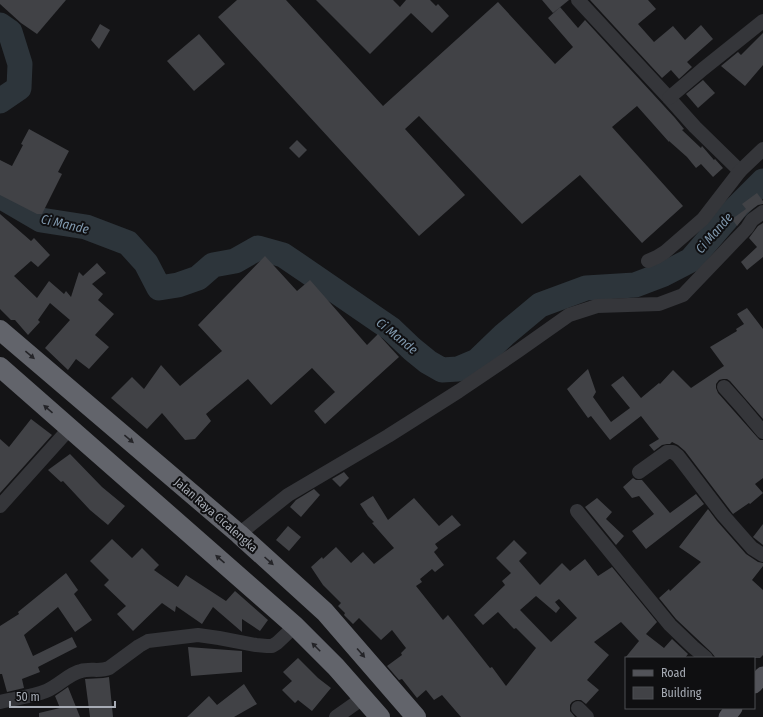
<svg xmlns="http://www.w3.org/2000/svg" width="763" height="717" font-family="'Fira Sans Condensed',sans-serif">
	<rect width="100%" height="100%" fill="#141416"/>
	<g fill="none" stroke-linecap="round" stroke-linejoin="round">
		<g stroke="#2d353b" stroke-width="25">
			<polyline points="0,25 10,32 20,64 19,88 0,101"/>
			<polyline points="0,196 41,220 86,227 128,243 146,263 159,288 178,285 198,278 213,265 235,261 258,248 283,255 308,272 391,329 412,349 428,362 442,370 458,369 477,361 504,335 540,305 586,288 635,285 664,274 691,260 734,210 763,181"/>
		</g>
	</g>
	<g fill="#414246" fill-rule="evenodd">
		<polygon points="0,0 66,0 37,34 21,23 0,4"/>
		<polygon points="237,0 286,0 383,106 498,2 555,64 573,47 548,18 560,7 578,28 585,20 675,118 684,129 682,130 701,148 702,146 714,160 715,159 723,168 713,177 701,164 696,168 687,157 669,141 669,142 637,106 612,127 683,206 642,243 580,175 522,224 419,116 405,129 465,195 419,236 218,17"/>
		<polygon points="316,0 393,0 400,7 406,0 430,0 436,6 438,4 449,16 432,33 411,13 370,54"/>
		<polygon points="542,0 569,0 553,13"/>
		<polygon points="590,0 648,0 656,9 638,24 654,42 673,26 685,40 701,25 713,39 687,62 692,67 679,79 671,70 662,78"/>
		<polygon points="100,24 110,30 99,49 91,40"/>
		<polygon points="763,33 763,65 745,86 721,66 738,52 741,55"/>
		<polygon points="199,34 225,64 194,91 167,61"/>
		<polygon points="703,80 715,93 698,108 686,94"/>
		<polygon points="29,129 69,151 58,172 62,174 42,214 37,214 0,195 0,160 12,166 23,145 21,144"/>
		<polygon points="297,140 307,150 299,158 289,148"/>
		<polygon points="757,193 763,201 763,204 758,205 747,213 737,226 732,219 746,209 742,204"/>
		<polygon points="0,214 31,241 34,238 50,255 38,267 31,261 14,276 37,298 49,281 64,294 66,291 71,297 79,272 83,276 97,263 106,273 92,284 103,294 98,300 114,314 95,335 109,347 89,369 76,359 68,370 45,348 70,320 50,303 38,320 40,322 28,335 15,320 11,320 0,309"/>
		<polygon points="763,223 763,257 747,270 741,262 757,247 749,238 758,226"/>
		<polygon points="265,256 297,291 310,280 367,345 378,334 399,357 325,424 314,411 335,392 312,368 271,405 248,379 206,414 211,421 195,439 185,440 162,413 147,429 111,398 132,377 144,389 161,365 180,386 222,351 198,325"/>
		<polygon points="747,308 763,329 763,419 730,381 727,379 723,379 719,380 716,384 716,388 718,393 757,437 760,440 763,440 763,478 755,484 763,493 750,504 749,503 733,514 685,451 678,445 672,442 670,444 667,444 662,445 654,451 649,445 659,439 641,416 610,440 591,416 588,418 567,389 588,369 596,392 593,397 611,422 630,408 611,385 623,376 641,398 659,383 660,384 673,370 691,388 724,366 710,347 737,331 736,329 744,324 737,314"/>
		<polygon points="31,419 52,435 0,493 0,439 9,447"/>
		<polygon points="70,454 102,487 125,506 108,525 90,510 63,481 61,482 48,470"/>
		<polygon points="344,472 349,478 340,487 332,479"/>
		<polygon points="633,478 636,480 642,480 670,513 696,494 704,504 646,549 632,531 654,514 639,496 632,498 623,487"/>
		<polygon points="314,489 320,495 301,517 290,507 296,500"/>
		<path d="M373,496L388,520L414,498L439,526L452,515L461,525L435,544L438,548L434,552L444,565L435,572L432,569L420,579L422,582L416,586L443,620L448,615L490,668L492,667L506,686L536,648L516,628L514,629L498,612L483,625L474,615L505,585L502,581L511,573L496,558L514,540L527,553L519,561L540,585L562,563L570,571L585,559L598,576L612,567L657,622L646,634L664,648L672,639L688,654L685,658H625L639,641L621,622L594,642L609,655L587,680L599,690L586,704L581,700H576L572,702L570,705V711L575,717H461L442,695L434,700L426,690L417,698L402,679L399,680L387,666L402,655L401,653L406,648L392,630L381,640L359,618L353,624L344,615L345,613L338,606L341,603L323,585L311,567L322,557L323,559L336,547L351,563L363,552L374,564L394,548L372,523L374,522L368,516L360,504ZM536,596L556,613L560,608L555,602L559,599L577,618L551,642L520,610Z"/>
		<polygon points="597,498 612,512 606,519 624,536 616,545 585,507"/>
		<polygon points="708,509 717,521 746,554 758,562 763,563 763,566 752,580 763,590 763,655 760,658 716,658 711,652 676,619 659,598 669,589 670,591 701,562 679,547"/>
		<polygon points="763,524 763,545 753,537"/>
		<polygon points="288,526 301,537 289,551 276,540"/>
		<polygon points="112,539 132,558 142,548 159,565 154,570 178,587 186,575 226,601 235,591 268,620 260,631 242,619 242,632 213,607 202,624 176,606 175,612 162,603 133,631 117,614 126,606 104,585 109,580 90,561"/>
		<polygon points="66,573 78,590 74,594 92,620 75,632 58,607 24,635 33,656 72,637 77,647 38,667 40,672 22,679 24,688 7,692 2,674 0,674 0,626 19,614 18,612"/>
		<polygon points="188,647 242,651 242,672 191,676"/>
		<polygon points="298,658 318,678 331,688 312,711 298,700 295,703 282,690 292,681 283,672"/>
		<polygon points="109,677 113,717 90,717 85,679 103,678"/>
		<polygon points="244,684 257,704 234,717 187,717 209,696 217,705"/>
		<polygon points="68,687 80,717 39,717 39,713 60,708 55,696"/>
	</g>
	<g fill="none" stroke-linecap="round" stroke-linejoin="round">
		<g stroke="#35363a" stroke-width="14">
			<polyline points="578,0 669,98 695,127 740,171"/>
			<polyline points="669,98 703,69 763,21"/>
			<polyline points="648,261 657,257 665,252 703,219 740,171 763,149"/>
			<polyline points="724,387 741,406 763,432"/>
			<polyline points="639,472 667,452 673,452 678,456 723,515 752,548 763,555"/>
			<polyline points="0,506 70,428"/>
			<polyline points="577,511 670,625 693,647 706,658"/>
			<polyline points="239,534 288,495 388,436 459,391 518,351 569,315 597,306 659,304 683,295 747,228 752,220 763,212"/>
			<path d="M0,702C15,698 31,697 46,691C58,686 70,673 81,671C90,668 100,672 109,668L139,646L148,641L198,635L219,638L256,645L267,646H272L277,643L295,626"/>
			<polyline points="578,708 587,717"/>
			<polyline points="336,717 363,698"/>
		</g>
		<g stroke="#525359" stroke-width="17">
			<polyline points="754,685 763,675"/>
			<polyline points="727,717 734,708"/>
		</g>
		<g stroke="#62646b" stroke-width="20">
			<polyline points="0,330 239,534 325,612 416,717"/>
			<polyline points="0,367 295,626 336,667 380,717"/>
		</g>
	</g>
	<defs><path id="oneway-solid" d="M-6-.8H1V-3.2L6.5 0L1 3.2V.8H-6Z"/></defs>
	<g fill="#242428">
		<use href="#oneway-solid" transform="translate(30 355) rotate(40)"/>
		<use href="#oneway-solid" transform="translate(48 409) rotate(-139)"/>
		<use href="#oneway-solid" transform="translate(129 439) rotate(40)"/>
		<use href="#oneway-solid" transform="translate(220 559) rotate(-139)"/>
		<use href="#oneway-solid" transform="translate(269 561) rotate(42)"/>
		<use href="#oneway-solid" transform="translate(316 647) rotate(-135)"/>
		<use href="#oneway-solid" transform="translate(361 653) rotate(49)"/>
	</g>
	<g text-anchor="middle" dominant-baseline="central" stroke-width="4" stroke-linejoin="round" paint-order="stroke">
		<g font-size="12" fill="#a7acb5" stroke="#0f0f11">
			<text transform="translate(216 515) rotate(41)">Jalan Raya Cicalengka</text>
		</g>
		<g font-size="13" font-style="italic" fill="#8099ae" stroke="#0f0f11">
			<text transform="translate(65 224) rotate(13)">Ci Mande</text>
			<text transform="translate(714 233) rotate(-49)">Ci Mande</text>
			<text transform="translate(397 336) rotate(39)">Ci Mande</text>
		</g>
	</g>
	<rect x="625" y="657" width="130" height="52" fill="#0f0f11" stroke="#4c4e53"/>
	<rect x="633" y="670" width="20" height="6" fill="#525359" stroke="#4c4e53"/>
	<text x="661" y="677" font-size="12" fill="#a7acb5">Road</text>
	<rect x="633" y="687" width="20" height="12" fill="#414246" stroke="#4c4e53"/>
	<text x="661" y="697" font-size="12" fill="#a7acb5">Building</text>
	<path d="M10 701v6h105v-6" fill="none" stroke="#a7acb5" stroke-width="2"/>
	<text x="16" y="701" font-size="12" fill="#a7acb5" stroke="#0f0f11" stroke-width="3" paint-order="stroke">50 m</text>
</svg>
